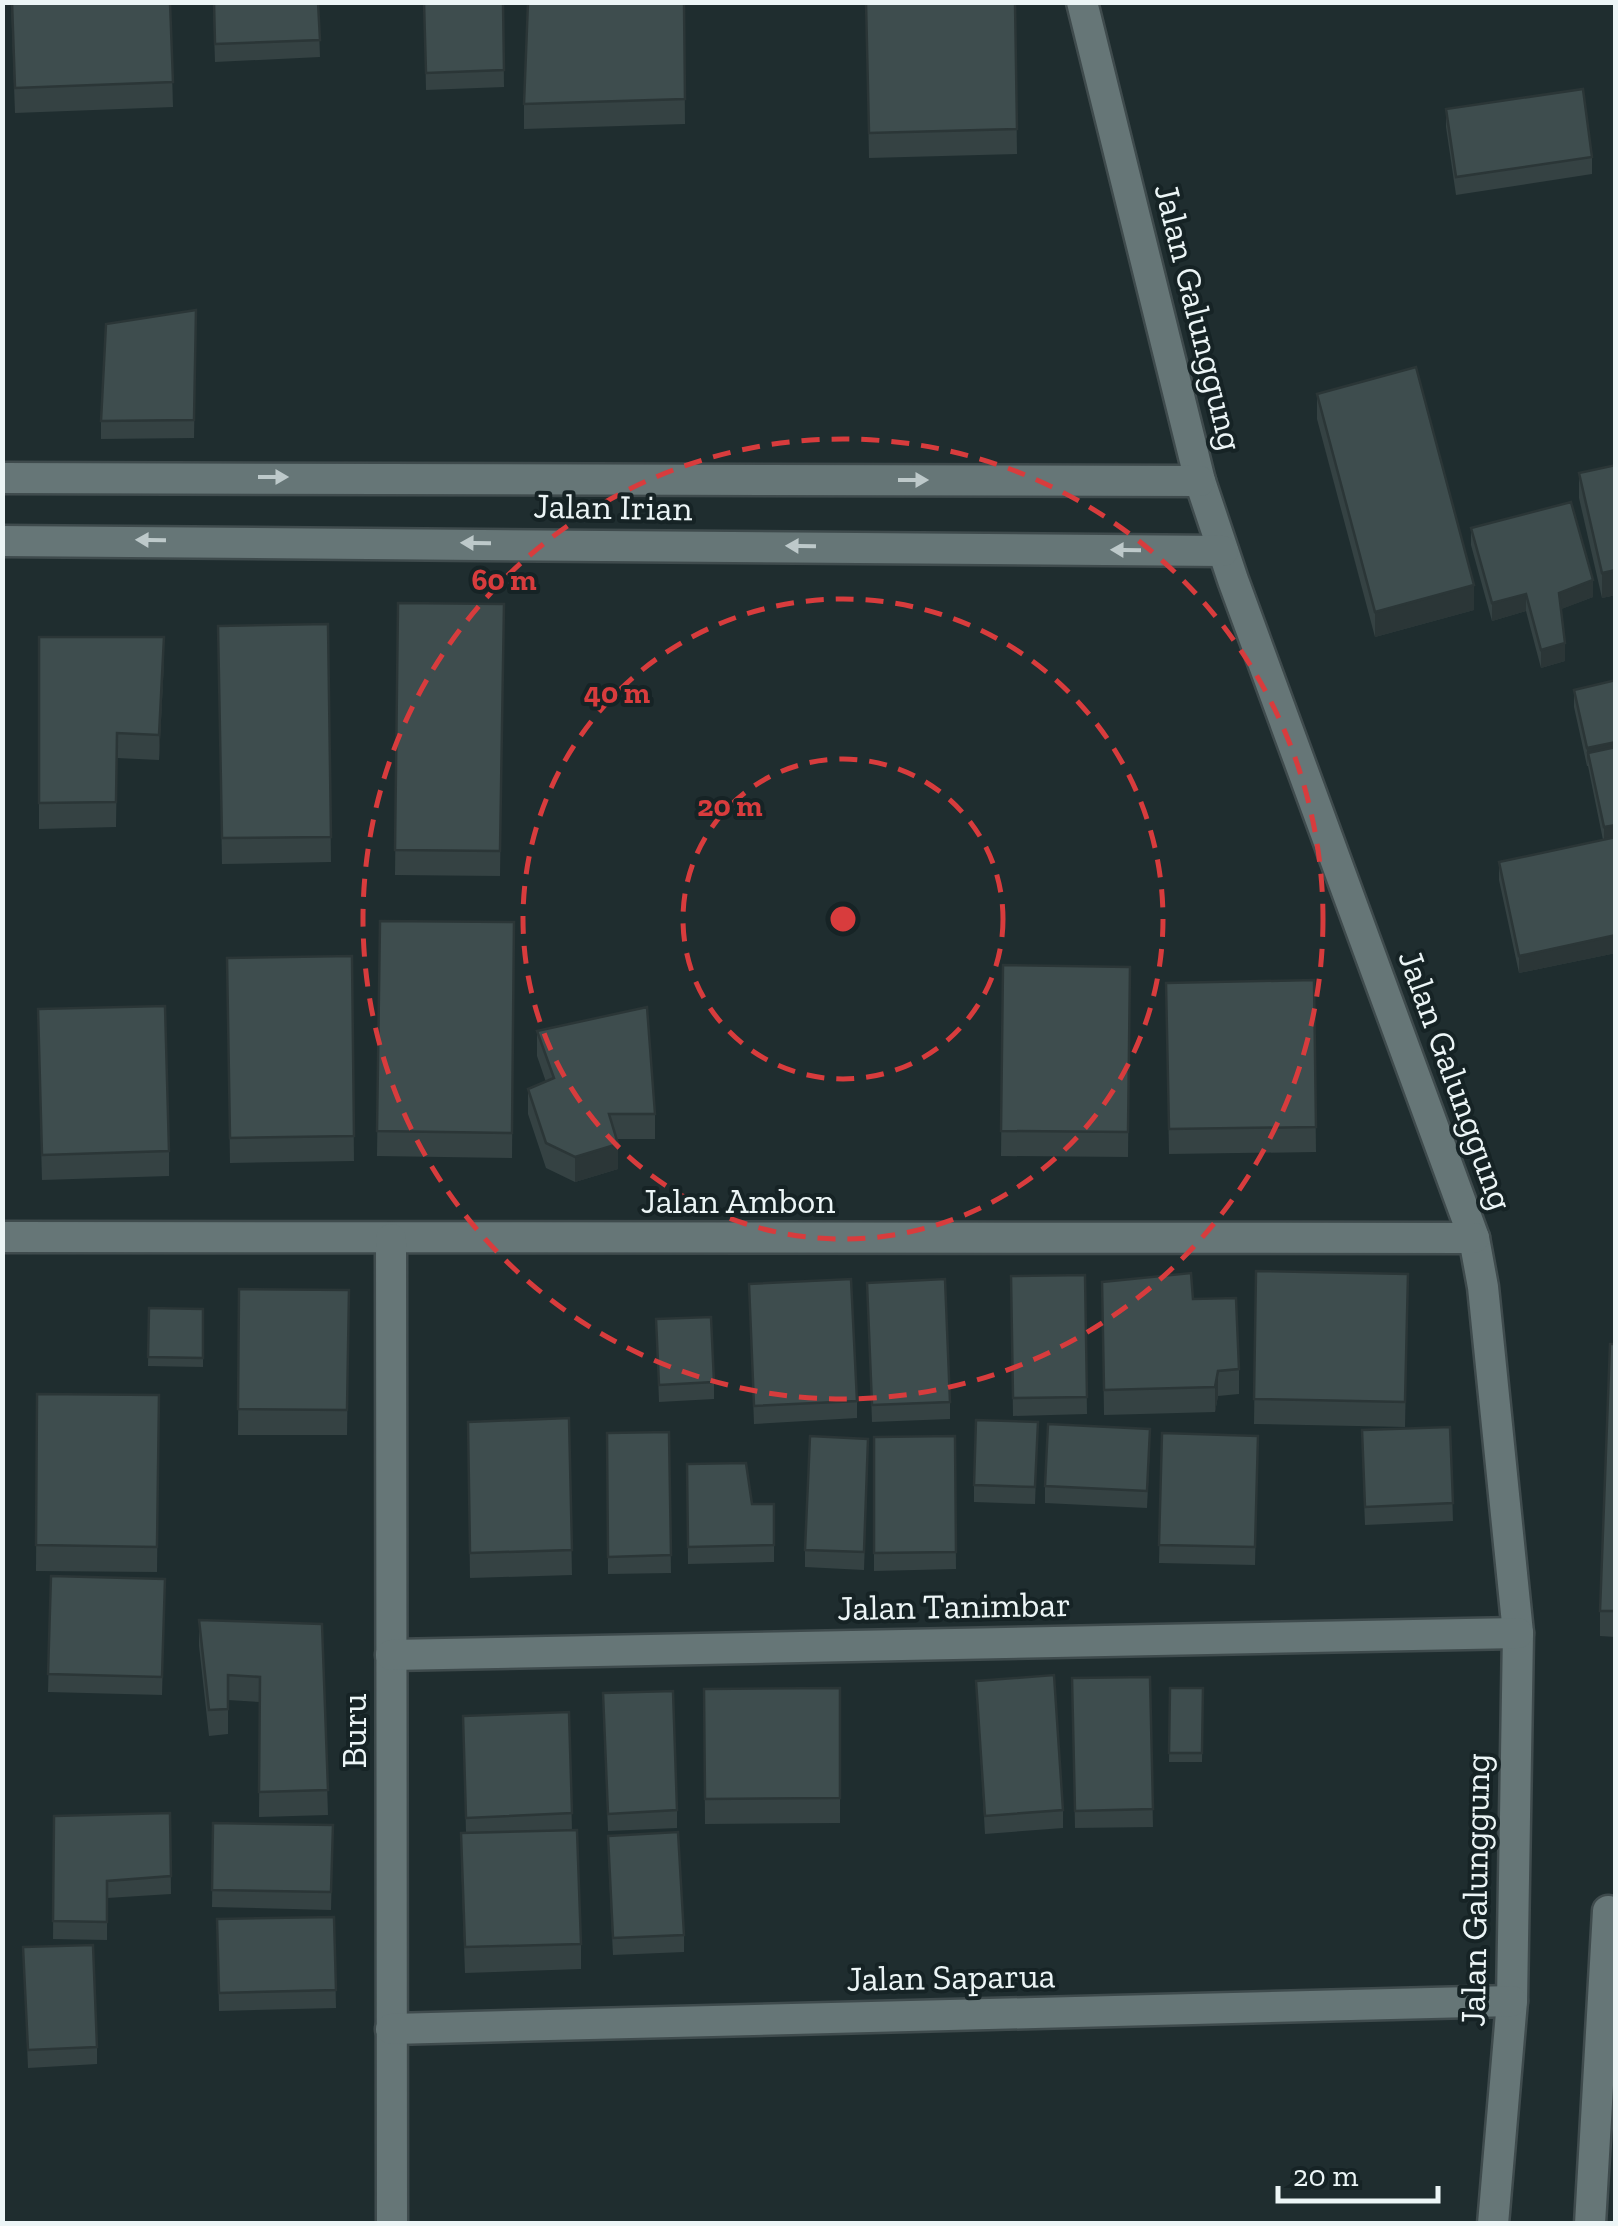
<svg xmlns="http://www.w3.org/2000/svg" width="1618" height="2226" font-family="'Zilla Slab',serif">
	<rect width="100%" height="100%" fill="#1f2d2f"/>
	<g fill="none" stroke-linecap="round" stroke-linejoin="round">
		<defs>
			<g id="street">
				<polyline points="1082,2 1200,481 1233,580 1474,1238 1483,1287 1518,1633 1512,2001 1493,2224"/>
				<polyline points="2,478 1200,481"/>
				<polyline points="2,541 1223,551"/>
				<polyline points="2,1237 1474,1238"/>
				<polyline points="391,1239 392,2224"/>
				<polyline points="391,1655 1518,1633"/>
				<polyline points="391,2029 1512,2001"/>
				<polyline points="1590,2224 1608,1911"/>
			</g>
		</defs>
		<use href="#street" stroke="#3f4b4d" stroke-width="35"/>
		<use href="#street" stroke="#667677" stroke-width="30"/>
	</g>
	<g fill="#354243">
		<polygon points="11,2 170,2 173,107 15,113"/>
		<polygon points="213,2 318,2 320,57 215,62"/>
		<polygon points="424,2 503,2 504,87 426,90"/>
		<polygon points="684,2 685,124 524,129 524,104"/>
		<polygon points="866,2 1015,2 1017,154 869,158"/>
		<polygon points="1446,109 1592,157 1592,174 1456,195 1446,127"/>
		<polygon points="196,310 194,438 101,439 101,421"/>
		<polygon points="1317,394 1474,610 1375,637 1317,419"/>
		<polygon points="1616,465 1616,595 1602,598 1579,498 1579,473"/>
		<polygon points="1471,528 1593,597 1561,609 1565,661 1541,668 1526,611 1492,621 1471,545"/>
		<polygon points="398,603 504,604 500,876 395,875"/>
		<polygon points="328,624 331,862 222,864 218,626"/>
		<polygon points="39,637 164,662 159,760 117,758 116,827 39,829"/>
		<polygon points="1616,680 1616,953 1519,973 1499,880 1499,862 1603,840 1588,766 1587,766 1574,707 1574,690"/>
		<polygon points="380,921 514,922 512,1158 377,1156"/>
		<polygon points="352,956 354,1161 230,1163 227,958"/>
		<polygon points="1003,965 1130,967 1128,1157 1001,1156"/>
		<polygon points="1314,980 1316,1152 1169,1154 1166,983"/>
		<polygon points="537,1031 655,1114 655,1139 616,1139 618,1169 575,1182 546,1168 528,1114 528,1089 546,1082 537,1056"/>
		<polygon points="38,1034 169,1151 169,1176 42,1180"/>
		<polygon points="1256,1271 1408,1274 1405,1427 1254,1424"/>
		<polygon points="1085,1275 1087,1414 1013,1416 1011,1276"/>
		<polygon points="1102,1282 1193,1299 1239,1369 1239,1394 1218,1396 1215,1412 1104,1415"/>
		<polygon points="867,1283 950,1402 950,1419 872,1422"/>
		<polygon points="749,1284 857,1401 857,1418 754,1424"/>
		<polygon points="239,1289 349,1290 347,1435 238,1435"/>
		<polygon points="149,1308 203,1309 203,1367 148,1366"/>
		<polygon points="656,1319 714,1382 714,1399 659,1402"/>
		<polygon points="1616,1344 1616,1637 1600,1636 1600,1611"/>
		<polygon points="37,1394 159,1395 157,1572 36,1571"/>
		<polygon points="569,1418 572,1575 470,1578 468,1422"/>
		<polygon points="1038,1422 1035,1504 974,1502 974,1485"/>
		<polygon points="1450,1427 1453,1521 1365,1525 1362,1447"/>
		<polygon points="669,1432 671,1573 608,1574 607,1433"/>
		<polygon points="1162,1433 1258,1436 1255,1565 1159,1563"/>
		<polygon points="955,1436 956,1569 874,1571 874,1437"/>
		<polygon points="1150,1446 1147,1508 1045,1503 1045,1486"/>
		<polygon points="868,1456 864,1570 805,1567 805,1550"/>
		<polygon points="687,1464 752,1504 774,1504 774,1562 688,1564"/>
		<polygon points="51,1576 165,1579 162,1695 48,1692"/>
		<polygon points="199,1620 322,1624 328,1815 259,1817 260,1702 228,1700 228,1734 209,1736 199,1646"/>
		<polygon points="1150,1677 1153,1827 1075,1828 1072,1678"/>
		<polygon points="976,1681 1063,1810 1063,1828 985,1834"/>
		<polygon points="840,1688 840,1823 705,1824 704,1689"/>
		<polygon points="1170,1688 1203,1688 1202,1762 1169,1762"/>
		<polygon points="603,1711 677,1810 677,1828 608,1831"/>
		<polygon points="569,1712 572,1830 581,1944 581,1969 465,1973 461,1858 466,1833 463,1716"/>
		<polygon points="170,1813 171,1894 107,1898 107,1940 53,1939 54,1816"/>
		<polygon points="213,1823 333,1825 331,1910 212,1907"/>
		<polygon points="608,1853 684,1935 684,1952 613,1955"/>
		<polygon points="334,1917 336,2008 219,2011 217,1919"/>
		<polygon points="23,1947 97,2047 97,2064 28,2068"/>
	</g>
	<g fill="#2b3637">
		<polygon points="1616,570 1616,595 1602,598 1602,573"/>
		<polygon points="1593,580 1593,597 1559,610 1559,593"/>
		<polygon points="1474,585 1474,610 1375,637 1375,612"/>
		<polygon points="1526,594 1526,611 1492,621 1492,603"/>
		<polygon points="164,637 164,662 159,760 159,735"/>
		<polygon points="1565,643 1565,661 1541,668 1541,650"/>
		<polygon points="1616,742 1616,760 1588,753 1587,766 1587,748"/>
		<polygon points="1616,825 1616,842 1604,845 1604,827"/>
		<polygon points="1616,935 1616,953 1519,973 1519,956"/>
		<polygon points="618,1144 618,1169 575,1182 575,1157"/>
		<polygon points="1218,1371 1218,1396 1215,1412 1215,1387"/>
	</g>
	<g fill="#3e4d4e" stroke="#2b3637" stroke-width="2.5">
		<polygon points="12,2 170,2 173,82 15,88"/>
		<polygon points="214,2 318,2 320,40 215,44"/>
		<polygon points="424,2 503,2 504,70 426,73"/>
		<polygon points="528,2 684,2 685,99 524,104"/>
		<polygon points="866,2 1015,2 1017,129 869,133"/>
		<polygon points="1583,89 1592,157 1456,177 1446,109"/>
		<polygon points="196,310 194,420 101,421 106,324"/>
		<polygon points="1416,367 1474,585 1375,612 1317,394"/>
		<polygon points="1616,465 1616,570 1602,573 1579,473"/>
		<polygon points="1571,502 1593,580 1559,593 1565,643 1541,650 1526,594 1492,603 1471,528"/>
		<polygon points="398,603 504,604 500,851 395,850"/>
		<polygon points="328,624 331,837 222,838 218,626"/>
		<polygon points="39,637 164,637 159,735 117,733 116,802 39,803"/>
		<polygon points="1616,680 1616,742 1587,748 1574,690"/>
		<polygon points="1616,747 1616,825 1604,827 1588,753"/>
		<polygon points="1616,837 1616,935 1519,956 1499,862"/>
		<polygon points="380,921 514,922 512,1133 377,1131"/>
		<polygon points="352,956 354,1136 230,1138 227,958"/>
		<polygon points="1003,965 1130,967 1128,1132 1001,1131"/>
		<polygon points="1314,980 1316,1127 1169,1129 1166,983"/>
		<polygon points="165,1006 169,1151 42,1155 38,1009"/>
		<polygon points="647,1007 655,1114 609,1114 618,1144 575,1157 546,1143 528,1089 554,1078 537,1031"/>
		<polygon points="1256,1271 1408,1274 1405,1402 1254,1399"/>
		<polygon points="1191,1273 1193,1299 1236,1298 1239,1369 1218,1371 1215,1387 1104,1390 1102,1282"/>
		<polygon points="1085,1275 1087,1397 1013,1398 1011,1276"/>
		<polygon points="851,1279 857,1401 754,1406 749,1284"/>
		<polygon points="945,1279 950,1402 872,1405 867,1283"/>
		<polygon points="239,1289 349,1290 347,1410 238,1409"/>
		<polygon points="149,1308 203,1309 203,1358 148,1357"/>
		<polygon points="711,1317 714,1382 659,1385 656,1319"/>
		<polygon points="1610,1344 1616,1344 1616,1611 1600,1611"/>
		<polygon points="37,1394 159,1395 157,1547 36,1545"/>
		<polygon points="569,1418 572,1550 470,1553 468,1422"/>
		<polygon points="976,1420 1038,1422 1035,1487 974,1485"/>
		<polygon points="1048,1424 1150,1429 1147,1491 1045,1486"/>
		<polygon points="1450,1427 1453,1503 1365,1507 1362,1430"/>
		<polygon points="669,1432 671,1555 608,1557 607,1433"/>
		<polygon points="1162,1433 1258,1436 1255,1547 1159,1545"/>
		<polygon points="810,1436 868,1439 864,1552 805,1550"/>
		<polygon points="955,1436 956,1552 874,1553 874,1437"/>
		<polygon points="746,1463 752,1504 774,1504 774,1545 688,1547 687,1464"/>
		<polygon points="51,1576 165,1579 162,1677 48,1674"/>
		<polygon points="199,1620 322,1624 328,1790 259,1792 260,1677 228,1675 228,1709 209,1710"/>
		<polygon points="1054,1675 1063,1810 985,1816 976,1681"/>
		<polygon points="1150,1677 1153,1809 1075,1811 1072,1678"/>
		<polygon points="840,1688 840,1798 705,1799 704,1689"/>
		<polygon points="1170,1688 1203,1688 1202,1753 1169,1753"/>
		<polygon points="673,1691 677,1810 608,1814 603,1693"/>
		<polygon points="569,1712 572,1813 466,1818 463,1716"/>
		<polygon points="170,1813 171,1876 107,1881 107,1922 53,1921 54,1816"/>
		<polygon points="213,1823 333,1825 331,1892 212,1890"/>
		<polygon points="577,1830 581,1944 465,1947 461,1833"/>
		<polygon points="678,1832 684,1935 613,1938 608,1836"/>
		<polygon points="334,1917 336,1990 219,1993 217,1919"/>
		<polygon points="93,1945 97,2047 28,2050 23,1947"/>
	</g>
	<defs><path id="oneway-solid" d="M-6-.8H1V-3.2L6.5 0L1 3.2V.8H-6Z" transform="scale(2.5)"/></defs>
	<g fill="#bdc9ca">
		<use href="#oneway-solid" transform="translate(273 477)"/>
		<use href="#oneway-solid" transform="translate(913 480)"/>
		<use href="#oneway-solid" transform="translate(151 540) rotate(-179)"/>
		<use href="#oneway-solid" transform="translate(476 543) rotate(-179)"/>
		<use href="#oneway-solid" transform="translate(801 546) rotate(-179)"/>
		<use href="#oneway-solid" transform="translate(1126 550) rotate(-179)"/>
	</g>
	<g fill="none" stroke="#d83c3d" stroke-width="5" stroke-dasharray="18 12">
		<circle cx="843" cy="919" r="160"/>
		<circle cx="843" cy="919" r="320"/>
		<circle cx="843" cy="919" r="480"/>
	</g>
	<g text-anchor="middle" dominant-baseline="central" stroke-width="8" stroke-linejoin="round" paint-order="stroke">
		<g font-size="35" fill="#ecf5f6" stroke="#162325">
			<text transform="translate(1199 317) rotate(76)">Jalan Galunggung</text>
			<text transform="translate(613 507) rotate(1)">Jalan Irian</text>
			<text transform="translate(1456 1080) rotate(70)">Jalan Galunggung</text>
			<text x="738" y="1201">Jalan Ambon</text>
			<text transform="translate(954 1606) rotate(-1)">Jalan Tanimbar</text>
			<text transform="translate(354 1731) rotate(-90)">Buru</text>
			<text transform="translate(1475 1890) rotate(-89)">Jalan Galunggung</text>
			<text transform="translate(951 1977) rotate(-1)">Jalan Saparua</text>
		</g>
	</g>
	<circle cx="843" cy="919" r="15" fill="#d83c3d" stroke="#162325" stroke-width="5"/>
	<g font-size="30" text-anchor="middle" font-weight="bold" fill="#d83c3d" stroke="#162325" stroke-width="8" stroke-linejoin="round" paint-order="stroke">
		<text x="504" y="590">60 m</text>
		<text x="617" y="703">40 m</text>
		<text x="730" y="816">20 m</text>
	</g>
	<rect width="1618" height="2226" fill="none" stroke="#ecf5f6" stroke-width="10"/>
	<path d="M1278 2186v15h160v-15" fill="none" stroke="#ecf5f6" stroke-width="5"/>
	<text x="1293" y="2186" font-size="30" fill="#ecf5f6" stroke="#162325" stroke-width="8" paint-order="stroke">20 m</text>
</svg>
